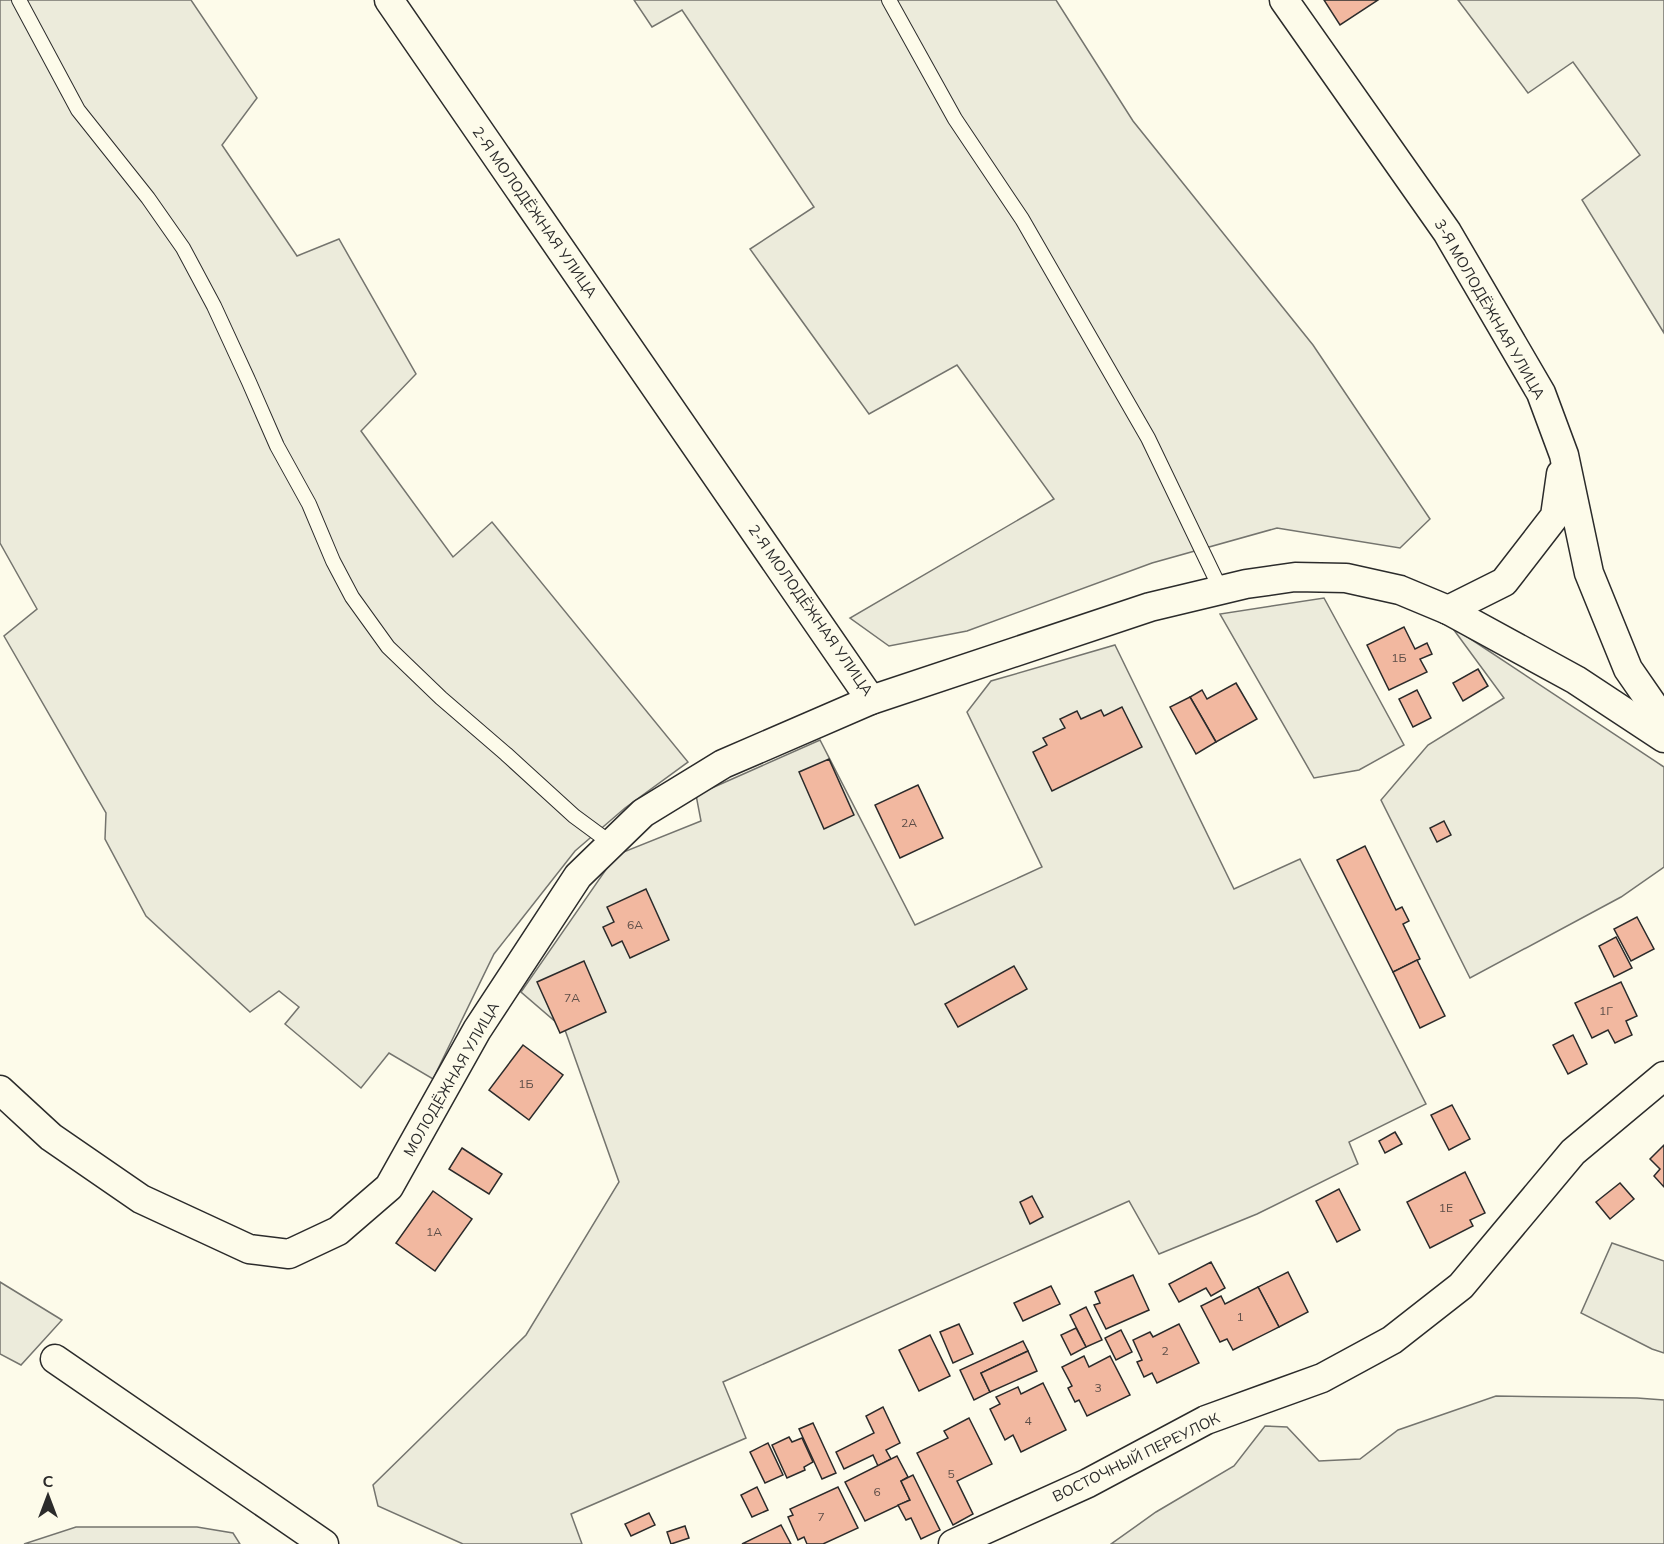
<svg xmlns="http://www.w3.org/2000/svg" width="1664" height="1544" font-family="Mulish,sans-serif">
	<rect width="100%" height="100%" fill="#fdfbea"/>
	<g fill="#ecebdb" stroke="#74746e" stroke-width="1.5">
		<polygon points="0,0 191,0 257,98 222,145 297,256 339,239 416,374 361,431 453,557 492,522 688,762 625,808 575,851 494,954 433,1079 389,1053 361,1088 285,1024 299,1007 279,991 250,1012 146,916 105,839 106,813 4,636 37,609 0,543"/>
		<polygon points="634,0 1056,0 1133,121 1313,345 1430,519 1400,548 1277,528 1152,563 967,631 889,646 850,618 1054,499 957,365 869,414 750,249 814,207 682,10 652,27"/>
		<polygon points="1458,0 1664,0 1664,333 1582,200 1640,155 1573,62 1528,93"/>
		<polygon points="1324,598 1404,745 1359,770 1314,778 1220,614"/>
		<polygon points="1451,626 1664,767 1664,867 1621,897 1470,978 1381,800 1428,745 1504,698"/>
		<polygon points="1115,645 1234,889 1300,859 1426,1104 1349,1142 1358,1164 1257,1214 1159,1254 1129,1201 723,1382 746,1438 571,1514 582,1544 463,1544 378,1506 373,1485 526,1335 619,1182 565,1030 521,992 616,855 701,821 696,795 820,740 915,925 1042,867 967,712 991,681"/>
		<polygon points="1612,1243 1664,1261 1664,1353 1652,1349 1581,1313"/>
		<polygon points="0,1282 62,1320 21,1365 0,1354"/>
		<polygon points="1496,1396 1637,1398 1664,1400 1664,1544 1111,1544 1156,1512 1234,1466 1265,1426 1287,1427 1319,1461 1360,1459 1398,1430"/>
		<polygon points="76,1527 197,1527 233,1533 240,1544 24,1544"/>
	</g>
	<g fill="#f2b8a0" stroke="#2b2b2b" stroke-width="1.5">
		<polygon points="1324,0 1378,0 1340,25"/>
		<polygon points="1404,627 1415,649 1427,643 1432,654 1420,659 1427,672 1389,690 1367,645"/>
		<polygon points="1478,669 1488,686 1463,701 1453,683"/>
		<polygon points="1236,683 1257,719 1216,742 1190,697 1202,690 1207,699"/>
		<polygon points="1417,690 1431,718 1413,727 1399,699"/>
		<polygon points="1190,697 1216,742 1196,754 1170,707"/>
		<polygon points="1122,707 1142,747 1052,791 1033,752 1047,745 1043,738 1065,728 1060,719 1077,711 1081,719 1101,710 1104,716"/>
		<polygon points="829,759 854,815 824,829 799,772"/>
		<polygon points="918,785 943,838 900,858 875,805"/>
		<polygon points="1444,821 1451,835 1437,842 1430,828"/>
		<polygon points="1365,846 1396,910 1402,907 1409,921 1403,924 1420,959 1393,972 1337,860"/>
		<polygon points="646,889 669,940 630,958 622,941 612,946 603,927 614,922 607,907"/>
		<polygon points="1637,917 1654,949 1631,961 1614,929"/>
		<polygon points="1616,937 1632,968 1614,977 1599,946"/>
		<polygon points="1417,960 1445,1016 1420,1028 1393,972"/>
		<polygon points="584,961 606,1012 560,1033 537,982"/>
		<polygon points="1014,966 1027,989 958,1027 945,1004"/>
		<polygon points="1621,982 1637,1016 1626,1021 1632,1035 1615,1043 1608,1030 1592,1038 1575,1003"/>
		<polygon points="1573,1035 1587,1064 1568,1074 1553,1045"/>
		<polygon points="523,1045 563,1075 529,1120 489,1090"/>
		<polygon points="1452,1105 1470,1139 1449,1150 1431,1115"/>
		<polygon points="1395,1132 1402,1144 1385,1153 1379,1141"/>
		<polygon points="1664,1145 1664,1187 1654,1176 1660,1169 1650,1159"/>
		<polygon points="462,1148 502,1174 489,1194 449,1169"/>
		<polygon points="1465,1172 1485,1213 1470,1220 1473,1226 1430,1248 1407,1202"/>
		<polygon points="1620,1183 1634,1199 1610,1219 1596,1202"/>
		<polygon points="1339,1189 1360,1230 1337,1242 1316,1201"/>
		<polygon points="433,1191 472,1219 435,1271 396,1243"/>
		<polygon points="1032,1196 1043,1217 1030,1224 1020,1202"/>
		<polygon points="1211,1262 1225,1288 1211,1296 1206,1288 1179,1302 1169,1284"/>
		<polygon points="1288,1272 1308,1312 1279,1327 1258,1287"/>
		<polygon points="1133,1275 1149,1310 1106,1329 1094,1305 1100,1303 1095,1292"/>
		<polygon points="1051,1286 1060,1304 1023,1321 1014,1303"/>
		<polygon points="1258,1287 1279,1327 1233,1350 1227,1339 1220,1342 1201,1306 1221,1296 1225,1304"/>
		<polygon points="1086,1307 1102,1340 1086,1347 1070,1315"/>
		<polygon points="959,1324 973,1354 953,1363 940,1332"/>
		<polygon points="1179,1324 1199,1363 1157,1383 1152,1373 1144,1377 1137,1362 1142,1360 1133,1340 1150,1332 1153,1337"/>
		<polygon points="1076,1328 1086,1347 1071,1355 1061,1335"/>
		<polygon points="1121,1330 1132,1352 1116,1360 1105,1338"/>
		<polygon points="930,1335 950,1376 919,1391 899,1350"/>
		<polygon points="1023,1341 1028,1351 981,1373 990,1392 974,1400 960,1370"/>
		<polygon points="1028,1351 1037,1371 990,1392 981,1373"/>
		<polygon points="1084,1356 1089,1367 1110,1356 1130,1395 1087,1416 1079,1400 1075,1402 1068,1388 1072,1386 1062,1367"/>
		<polygon points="1043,1383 1066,1430 1021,1452 1013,1435 1005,1440 990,1409 1000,1404 996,1397 1018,1387 1021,1394"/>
		<polygon points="883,1407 900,1443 886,1450 891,1459 878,1466 873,1455 844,1469 836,1452 874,1433 866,1416"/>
		<polygon points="969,1418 992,1464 957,1481 973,1514 953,1525 917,1453 948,1438 944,1431"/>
		<polygon points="813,1423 836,1473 822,1479 799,1429"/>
		<polygon points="789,1437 792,1442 802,1438 813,1462 804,1467 805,1470 787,1478 772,1445"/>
		<polygon points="768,1443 783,1475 765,1483 750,1452"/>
		<polygon points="897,1456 908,1477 901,1481 910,1500 865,1521 845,1482"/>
		<polygon points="913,1475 940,1530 921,1539 911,1518 906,1520 898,1505 910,1500 901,1481"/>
		<polygon points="757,1487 768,1510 752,1517 741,1495"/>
		<polygon points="838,1487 858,1528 823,1544 807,1544 804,1537 798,1540 788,1517 793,1515 790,1509"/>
		<polygon points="649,1513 655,1525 631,1536 625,1524"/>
		<polygon points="781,1525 791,1544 742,1544"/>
		<polygon points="685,1526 689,1538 671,1544 667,1532"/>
	</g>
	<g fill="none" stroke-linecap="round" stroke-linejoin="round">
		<defs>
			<g id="lane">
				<polyline points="19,0 78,110 148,198 183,248 214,306 249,382 277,446 309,504 333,561 352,597 388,647 441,698 506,754 574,816 612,844"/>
				<polyline points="889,0 955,119 1022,219 1148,438 1221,590"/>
			</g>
			<g id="street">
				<polyline points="389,0 871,700"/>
				<polyline points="1284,0 1447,232 1541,393 1564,455 1589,573 1628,669 1664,721"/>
				<polyline points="1448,610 1504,582 1555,516 1561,474"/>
				<polyline points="0,1090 51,1137 141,1199 249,1249 289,1254 338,1231 389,1187 477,1030 578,876 643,813 723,764 871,700 1150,607 1246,584 1295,577 1346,578 1400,590 1448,610 1576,680 1664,738"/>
				<polyline points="55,1359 324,1544"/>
				<polyline points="953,1544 1088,1483 1206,1420 1322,1378 1392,1340 1461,1286 1573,1152 1664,1076"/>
			</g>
		</defs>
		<use href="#lane" stroke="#2b2b2b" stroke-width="16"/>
		<use href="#street" stroke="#2b2b2b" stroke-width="31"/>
		<use href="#lane" stroke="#fdfbea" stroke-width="14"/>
		<use href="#street" stroke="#fdfbea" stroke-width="28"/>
	</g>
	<g text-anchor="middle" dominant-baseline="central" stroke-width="4.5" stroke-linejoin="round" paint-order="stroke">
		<g font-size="12" fill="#5d4e48">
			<text x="1399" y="657">1Б</text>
			<text x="909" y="822">2А</text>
			<text x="635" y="924">6А</text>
			<text x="572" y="997">7А</text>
			<text x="1606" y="1010">1Г</text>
			<text x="526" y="1083">1Б</text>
			<text x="1446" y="1207">1Е</text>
			<text x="434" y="1231">1А</text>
			<text x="1240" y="1316">1</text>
			<text x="1165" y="1350">2</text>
			<text x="1098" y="1387">3</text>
			<text x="1028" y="1420">4</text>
			<text x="951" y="1473">5</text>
			<text x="877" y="1491">6</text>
			<text x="821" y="1516">7</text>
		</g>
		<g font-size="15" fill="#2b2b2b" stroke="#fdfbea">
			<text transform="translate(535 212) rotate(55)">2-Я МОЛОДЁЖНАЯ УЛИЦА</text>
			<text transform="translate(1490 309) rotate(60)">3-Я МОЛОДЁЖНАЯ УЛИЦА</text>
			<text transform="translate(811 610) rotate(55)">2-Я МОЛОДЁЖНАЯ УЛИЦА</text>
			<text transform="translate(451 1079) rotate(-60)">МОЛОДЁЖНАЯ УЛИЦА</text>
			<text transform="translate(1136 1457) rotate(-26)">ВОСТОЧНЫЙ ПЕРЕУЛОК</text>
		</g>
	</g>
	<g transform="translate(48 1496)" stroke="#fdfbea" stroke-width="4.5" paint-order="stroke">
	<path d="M0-4.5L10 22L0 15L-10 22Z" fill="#2b2b2b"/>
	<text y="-9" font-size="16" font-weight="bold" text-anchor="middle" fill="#2b2b2b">С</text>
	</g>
</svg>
